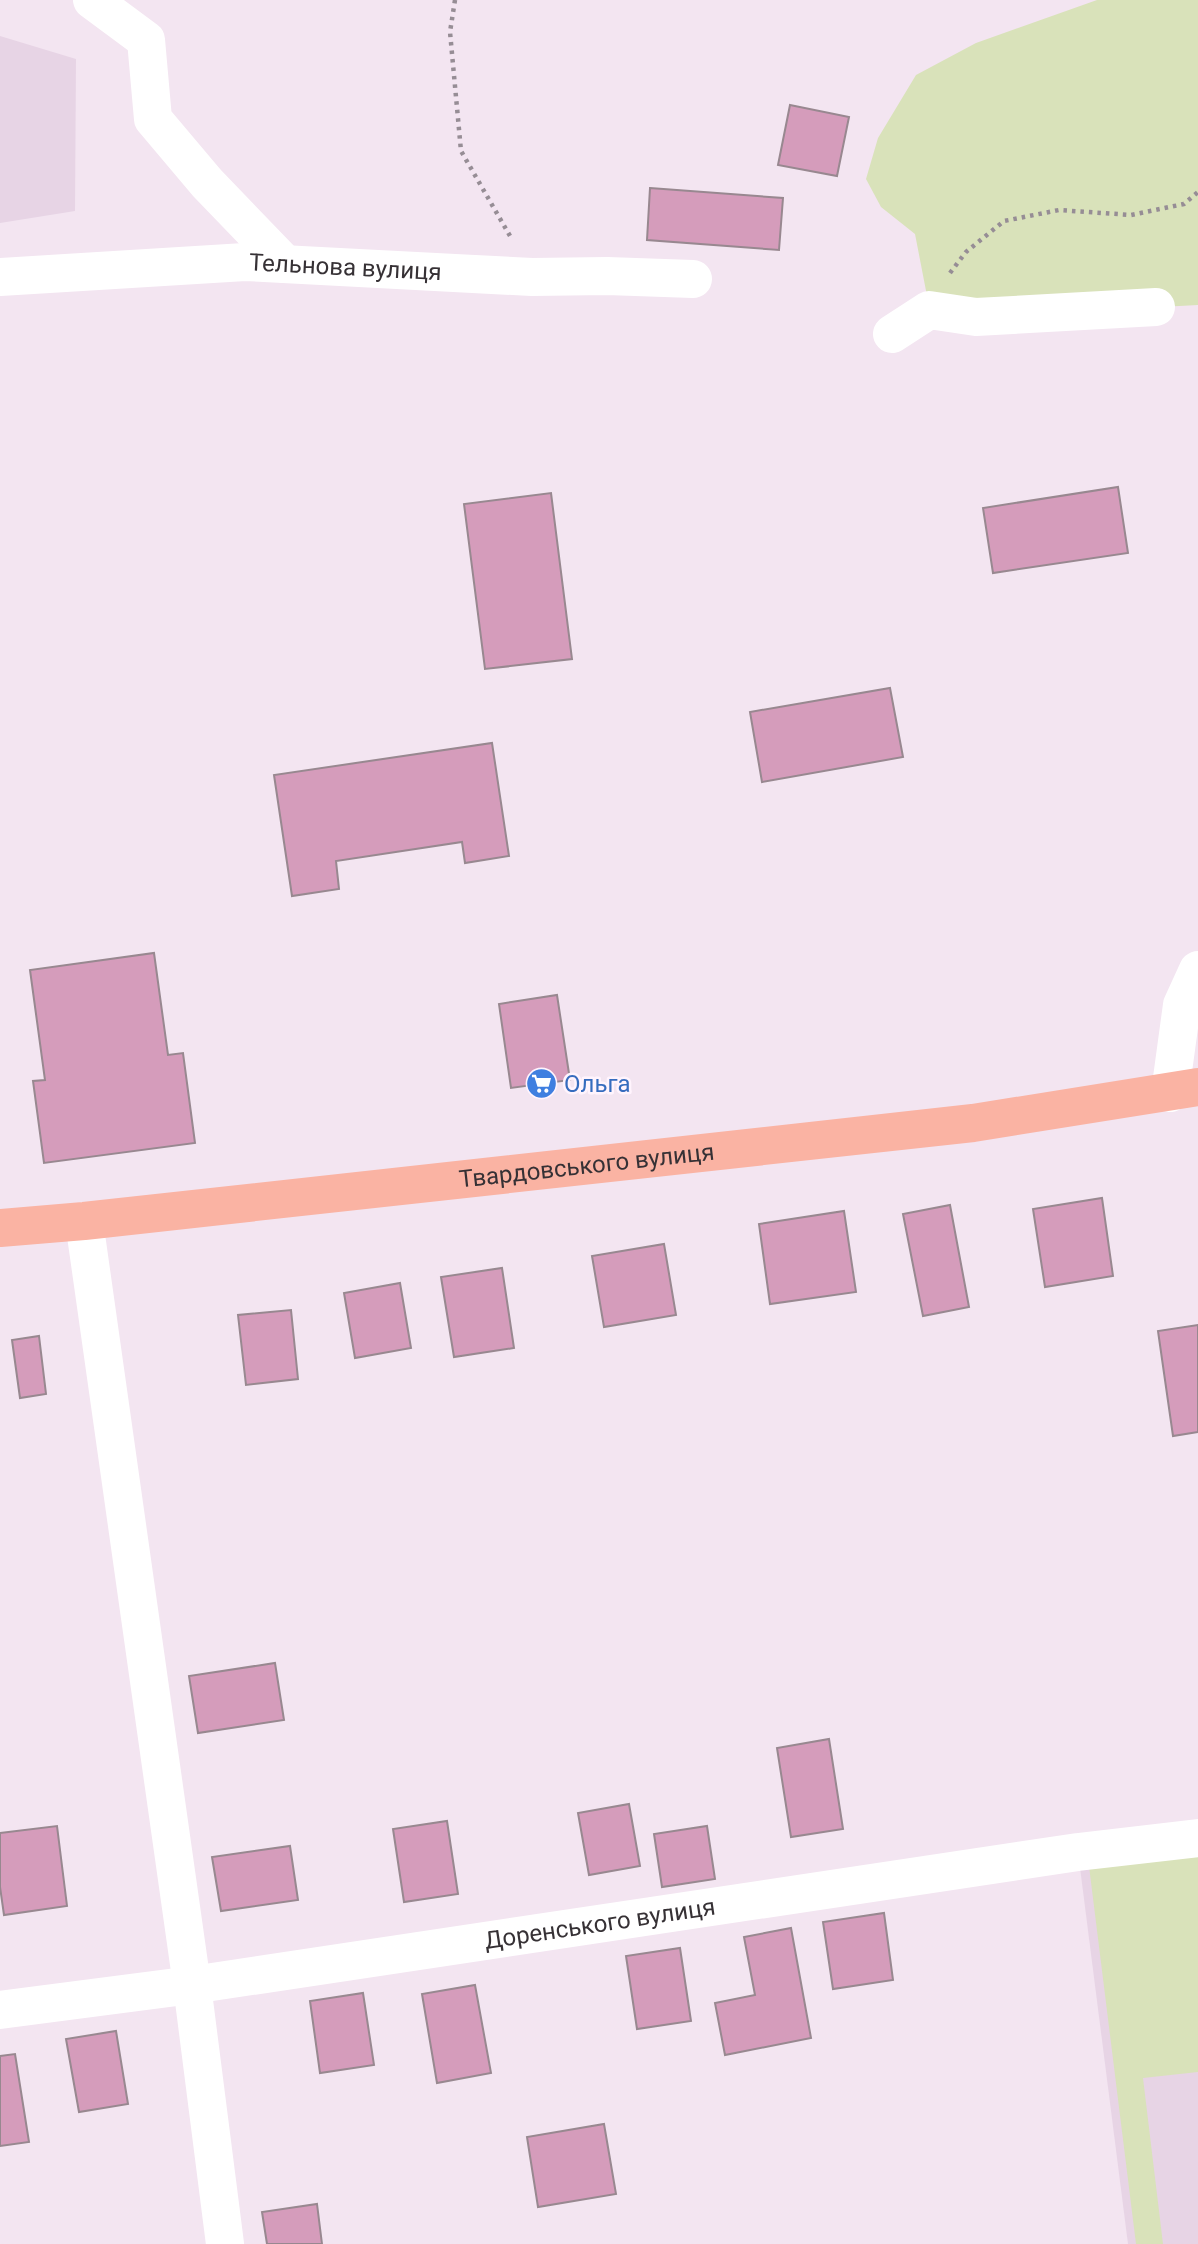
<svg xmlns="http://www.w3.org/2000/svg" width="1198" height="2244" font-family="Roboto,sans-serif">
	<rect width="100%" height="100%" fill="#f3e5f1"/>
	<g fill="#e7d4e5">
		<polygon points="0,36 76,59 75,211 0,223"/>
		<polygon points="1198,1838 1198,2244 1128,2244 1078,1852"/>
	</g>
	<g fill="#d9e2ba">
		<polygon points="1097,0 1198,0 1198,305 976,317 928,301 915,234 881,207 866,179 878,138 916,75 976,43"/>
		<polygon points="1198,1846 1198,2072 1143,2078 1163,2244 1136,2244 1088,1858"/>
	</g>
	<g fill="#d59cbb" stroke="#988890" stroke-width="2">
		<polygon points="790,105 849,117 837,176 778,165"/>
		<polygon points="650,188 783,198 779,250 647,240"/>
		<polygon points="1118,487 1128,553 993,573 983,508"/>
		<polygon points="551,493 572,659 485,669 464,504"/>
		<polygon points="890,688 903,757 762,782 750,712"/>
		<polygon points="492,743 509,856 465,863 462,842 336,861 339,889 292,896 274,775"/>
		<polygon points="154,953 168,1055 183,1053 195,1143 44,1163 33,1081 45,1080 30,970"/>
		<polygon points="557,995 570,1080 511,1088 499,1004"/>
		<polygon points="1102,1198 1113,1276 1045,1287 1033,1209"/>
		<polygon points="950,1205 969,1307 923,1316 903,1214"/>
		<polygon points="844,1211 856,1292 770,1304 759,1224"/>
		<polygon points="664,1244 676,1315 604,1327 592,1256"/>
		<polygon points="502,1268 514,1348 454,1357 441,1277"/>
		<polygon points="400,1283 411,1348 355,1358 344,1293"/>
		<polygon points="291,1310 298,1379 246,1385 238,1315"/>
		<polygon points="1198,1325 1198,1432 1173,1436 1158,1331"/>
		<polygon points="39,1336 46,1394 20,1398 12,1340"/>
		<polygon points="275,1663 284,1720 198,1733 189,1676"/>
		<polygon points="829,1739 843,1829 791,1837 777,1748"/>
		<polygon points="629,1804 640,1866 589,1875 578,1813"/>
		<polygon points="447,1821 458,1894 404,1902 393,1829"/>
		<polygon points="57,1826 67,1906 4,1915 0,1887 0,1833"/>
		<polygon points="707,1826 715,1879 662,1887 654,1834"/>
		<polygon points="290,1846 298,1900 221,1911 212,1857"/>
		<polygon points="884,1913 893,1980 833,1989 823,1922"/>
		<polygon points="791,1928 811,2038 725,2055 715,2003 755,1995 744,1937"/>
		<polygon points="680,1948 691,2021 637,2029 626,1956"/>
		<polygon points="475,1985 491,2073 437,2083 422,1994"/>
		<polygon points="363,1993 374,2065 320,2073 310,2001"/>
		<polygon points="116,2031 128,2104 79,2112 66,2039"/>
		<polygon points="15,2054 29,2142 0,2146 0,2056"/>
		<polygon points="604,2124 616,2194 538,2207 527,2137"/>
		<polygon points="317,2204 322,2244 267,2244 262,2212"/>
	</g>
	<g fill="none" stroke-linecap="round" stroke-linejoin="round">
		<g stroke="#968d95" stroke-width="4.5" stroke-dasharray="3.5 5" stroke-linecap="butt">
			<polyline points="455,0 450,32 461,151 510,236"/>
			<polyline points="950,273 966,252 1004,221 1059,210 1131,215 1184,204 1198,192"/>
		</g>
		<g stroke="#fff" stroke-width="38">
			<polyline points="92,0 146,40 153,119 207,183 285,264"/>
			<path id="s1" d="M0,277L245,262L532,277L607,276L693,279"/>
			<polyline points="892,334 929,310 976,317 1156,307"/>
			<polyline points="1170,1093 1182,1005 1198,970"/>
			<polyline points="84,1221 192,1985 225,2244"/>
			<path id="s2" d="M0,2010L192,1985L1078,1852L1198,1838"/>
		</g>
		<path stroke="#fab3a3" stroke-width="38" id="s3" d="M0,1228L84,1221L973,1123L1198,1087"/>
	</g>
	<defs>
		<symbol id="supermarket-disc" viewBox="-11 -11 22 22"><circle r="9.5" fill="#3f7fe0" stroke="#fff4fd"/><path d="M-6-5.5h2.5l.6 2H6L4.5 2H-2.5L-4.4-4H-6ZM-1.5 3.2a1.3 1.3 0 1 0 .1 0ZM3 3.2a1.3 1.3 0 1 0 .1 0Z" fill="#fff"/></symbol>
	</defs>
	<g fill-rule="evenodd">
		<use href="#supermarket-disc" x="524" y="1066" width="35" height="35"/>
	</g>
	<g text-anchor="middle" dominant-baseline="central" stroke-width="5" stroke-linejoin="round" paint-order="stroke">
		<g font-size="24" fill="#363135" stroke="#fff4fd">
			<text stroke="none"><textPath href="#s1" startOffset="346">Тельнова вулиця</textPath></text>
			<text stroke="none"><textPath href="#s3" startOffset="590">Твардовського вулиця</textPath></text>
			<text stroke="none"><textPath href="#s2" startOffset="606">Доренського вулиця</textPath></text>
		</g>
		<g font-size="24" fill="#366cbe" stroke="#fff4fd" text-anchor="start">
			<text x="564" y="1084">Ольга</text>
		</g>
	</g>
</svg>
